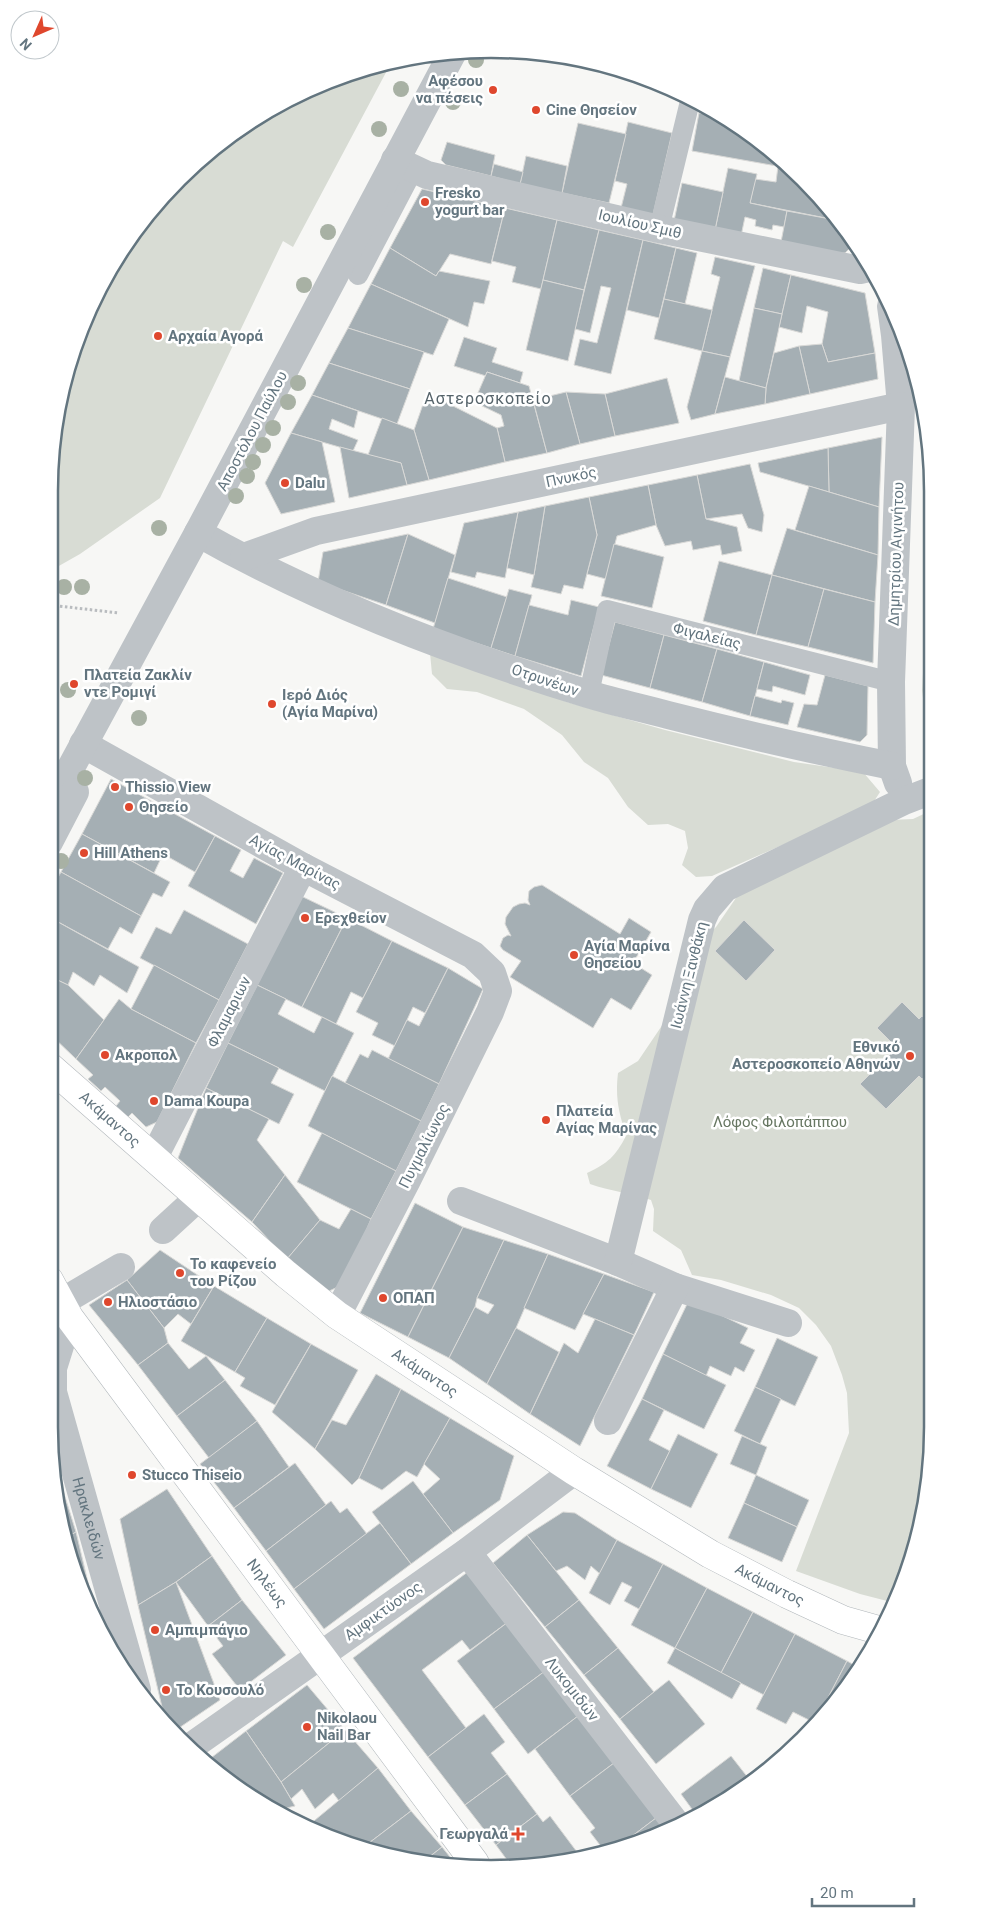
<svg xmlns="http://www.w3.org/2000/svg" width="982" height="1918" font-family="Roboto,sans-serif">
	<rect width="100%" height="100%" fill="#f7f7f5"/>
	<g fill="#d8dcd4">
		<polygon points="391,63 293,247 283,241 160,498 80,554 50,571 50,462 64,377 94,296 140,222 199,159 270,108 349,72"/>
		<polygon points="930,554 930,742 927,731 922,690"/>
		<polygon points="430,653 462,662 567,702 665,730 794,762 863,772 880,792 871,806 712,876 696,877 682,865 688,848 685,831 668,824 648,825 628,807 608,778 584,762 562,735 524,709 477,692 447,689 432,674"/>
		<path d="M930,811L932,1456L918,1541L895,1603L860,1594L796,1571L849,1433L847,1393L842,1375L831,1346L816,1325L799,1308L771,1295L721,1280L692,1275L681,1250L653,1231L654,1209L651,1200C630,1193 610,1191 590,1184L587,1173C608,1163 615,1157 626,1136C619,1112 615,1099 618,1073L638,1061L663,1024L688,955L716,927L738,895L890,820L913,819Z"/>
	</g>
	<g fill="#a5afb4" stroke="#d9d9d7">
		<polygon points="701,103 720,115 699,113"/>
		<polygon points="699,113 720,115 760,140 788,168 692,151"/>
		<polygon points="628,122 672,133 653,215 621,208 627,184 615,181"/>
		<polygon points="578,123 626,134 609,203 562,193"/>
		<polygon points="447,142 495,155 491,176 446,165 441,160"/>
		<polygon points="526,156 567,166 562,193 520,184"/>
		<polygon points="494,164 523,172 520,184 491,176"/>
		<polygon points="778,166 788,168 841,221 750,203 755,179 776,182"/>
		<polygon points="728,168 757,174 750,203 787,211 784,227 773,225 772,230 755,226 756,220 745,217 741,236 715,230"/>
		<polygon points="682,183 723,192 715,230 674,221"/>
		<polygon points="422,189 505,208 491,264 450,254 436,276 390,248"/>
		<polygon points="505,208 557,220 541,289 512,282 516,267 492,261"/>
		<polygon points="787,211 841,221 849,234 853,245 845,253 834,254 781,242"/>
		<polygon points="557,220 599,230 584,290 543,280"/>
		<polygon points="599,230 643,240 611,374 574,365 580,339 597,343 611,288 601,286 590,333 575,329"/>
		<polygon points="643,240 676,248 659,318 627,310"/>
		<polygon points="390,248 436,276 439,271 490,281 484,304 474,302 468,327 371,284"/>
		<polygon points="676,248 697,253 685,304 664,299"/>
		<polygon points="715,257 755,266 730,357 702,351 720,277 711,274"/>
		<polygon points="763,268 791,275 782,314 754,308"/>
		<polygon points="791,275 865,293 875,353 828,362 822,344 828,312 807,306 802,333 779,327"/>
		<polygon points="543,280 584,290 568,361 526,350"/>
		<polygon points="371,284 449,319 433,355 348,328"/>
		<polygon points="664,299 712,310 702,351 654,339"/>
		<polygon points="754,308 782,314 766,388 739,381"/>
		<polygon points="348,328 424,352 410,389 329,363"/>
		<polygon points="464,337 497,348 492,362 523,372 520,383 487,372 486,376 454,366"/>
		<polygon points="822,344 828,362 875,353 878,379 810,394 799,346"/>
		<polygon points="799,346 810,394 765,404 766,388 774,353"/>
		<polygon points="702,351 730,357 715,414 691,420 687,407"/>
		<polygon points="329,363 410,389 397,424 312,395"/>
		<polygon points="487,372 529,386 547,453 505,462 497,428 504,426 501,415 474,402"/>
		<polygon points="725,377 766,388 765,404 715,414"/>
		<polygon points="667,378 679,423 615,436 605,394"/>
		<polygon points="566,392 605,394 615,436 580,444"/>
		<polygon points="566,392 580,444 547,453 533,400"/>
		<polygon points="427,393 497,428 505,462 429,480 414,430"/>
		<polygon points="312,395 358,411 354,428 332,419 329,429 358,440 353,451 291,433"/>
		<polygon points="382,418 414,430 429,480 407,485 401,463 368,455"/>
		<polygon points="291,433 322,442 335,502 281,514 265,483"/>
		<polygon points="882,437 879,507 829,492 828,448"/>
		<polygon points="340,447 401,463 407,485 349,498"/>
		<polygon points="828,448 829,492 760,472 758,463"/>
		<polygon points="750,464 764,515 762,532 748,528 742,514 706,519 697,475"/>
		<polygon points="697,475 706,519 737,527 742,551 722,555 720,545 693,550 691,541 665,546 656,525 648,485"/>
		<polygon points="648,485 656,525 617,536 606,579 587,574 597,535 589,497"/>
		<polygon points="809,486 879,507 878,555 795,530"/>
		<polygon points="589,497 597,535 583,589 564,585 561,594 531,587 534,575 545,506"/>
		<polygon points="545,506 534,575 507,568 518,512"/>
		<polygon points="518,512 505,578 477,572 475,578 451,572 464,523"/>
		<polygon points="787,528 878,555 875,602 772,575"/>
		<polygon points="408,534 386,605 318,582 323,552"/>
		<polygon points="408,534 455,555 435,623 386,605"/>
		<polygon points="614,544 664,557 652,608 601,596"/>
		<polygon points="719,561 772,575 756,635 703,621"/>
		<polygon points="772,575 824,589 808,647 756,635"/>
		<polygon points="448,578 507,597 491,648 433,629"/>
		<polygon points="509,589 532,595 515,656 491,648"/>
		<polygon points="824,589 875,602 873,663 808,647"/>
		<polygon points="571,600 599,607 581,676 515,656 529,605 568,615"/>
		<polygon points="615,622 664,635 650,688 601,675"/>
		<polygon points="664,635 717,649 702,702 650,688"/>
		<polygon points="717,649 764,662 750,716 702,702"/>
		<polygon points="764,662 810,675 805,695 773,686 772,692 757,689"/>
		<polygon points="825,675 868,686 867,735 860,742 797,727 804,704 817,705"/>
		<polygon points="755,696 781,703 782,700 794,703 788,725 750,716"/>
		<polygon points="111,779 215,836 195,872 163,854 154,873 82,834"/>
		<polygon points="82,834 170,882 162,897 153,893 141,916 61,872"/>
		<polygon points="215,836 241,850 230,871 243,878 254,858 283,873 256,924 188,886"/>
		<polygon points="61,872 141,916 132,934 120,927 108,949 49,917 49,894"/>
		<polygon points="542,885 620,934 629,918 651,932 633,963 652,975 631,1010 611,998 593,1028 510,977 521,961 503,950 500,946 503,938 508,935 511,936 505,924 506,917 513,907 519,904 525,903 530,905 528,900 529,891 534,887"/>
		<polygon points="301,896 347,918 302,1007 257,985"/>
		<polygon points="184,910 248,944 219,1000 140,958 156,927 171,934"/>
		<polygon points="49,917 139,967 127,993 100,975 94,986 73,972 68,985 49,976"/>
		<polygon points="347,918 392,941 363,998 351,992 336,1024 302,1007"/>
		<polygon points="744,920 775,950 746,981 715,951"/>
		<polygon points="392,941 448,968 425,1013 413,1007 395,1046 372,1035 378,1023 356,1012"/>
		<polygon points="154,965 219,1000 196,1043 131,1009"/>
		<polygon points="448,968 483,989 439,1084 388,1059 407,1020 419,1026"/>
		<polygon points="49,976 68,985 104,1020 76,1059 49,1033"/>
		<polygon points="257,985 286,999 278,1014 314,1033 322,1017 354,1033 325,1091 228,1043"/>
		<polygon points="119,999 131,1009 196,1043 157,1122 146,1127 132,1113 128,1117 116,1106 120,1101 105,1087 101,1091 88,1079 93,1075 76,1059"/>
		<polygon points="902,1002 919,1019 922,1016 925,1019 931,1013 931,1082 926,1076 922,1079 919,1076 886,1109 860,1084 894,1050 891,1047 894,1045 877,1028"/>
		<polygon points="228,1043 279,1068 271,1083 294,1094 279,1124 206,1088"/>
		<polygon points="372,1050 439,1084 421,1121 345,1083 360,1054 368,1058"/>
		<polygon points="332,1076 421,1121 396,1171 308,1126"/>
		<polygon points="206,1088 269,1119 257,1140 285,1175 252,1222 178,1158"/>
		<polygon points="322,1133 396,1171 371,1219 297,1182"/>
		<polygon points="285,1175 320,1220 287,1259 252,1222"/>
		<polygon points="415,1203 463,1227 408,1337 360,1313"/>
		<polygon points="351,1209 371,1219 344,1284 325,1293 287,1259 320,1220 339,1229"/>
		<polygon points="463,1227 504,1240 477,1298 475,1307 449,1358 408,1337"/>
		<polygon points="504,1240 548,1254 516,1328 487,1384 449,1358 475,1307 488,1314 494,1305 477,1298"/>
		<polygon points="160,1250 214,1286 191,1324 178,1314 164,1328 127,1280"/>
		<polygon points="548,1254 604,1274 575,1330 524,1308"/>
		<polygon points="604,1274 654,1292 634,1335 583,1314"/>
		<polygon points="127,1280 164,1328 168,1343 138,1365 89,1305"/>
		<polygon points="214,1286 267,1318 235,1372 181,1341"/>
		<polygon points="689,1300 748,1328 740,1343 755,1350 744,1372 735,1367 731,1376 710,1366 706,1376 663,1354"/>
		<polygon points="267,1318 311,1344 275,1405 240,1386 245,1378 235,1372"/>
		<polygon points="595,1319 634,1335 580,1446 530,1414 564,1343 578,1353"/>
		<polygon points="516,1328 559,1352 530,1414 487,1384"/>
		<polygon points="777,1338 818,1357 795,1406 755,1387"/>
		<polygon points="168,1343 189,1369 206,1356 225,1380 177,1416 138,1365"/>
		<polygon points="311,1344 358,1370 315,1449 272,1412"/>
		<polygon points="663,1354 726,1385 704,1429 642,1399"/>
		<polygon points="376,1374 401,1389 359,1478 352,1485 315,1449 332,1420 346,1425"/>
		<polygon points="225,1380 257,1421 209,1458 177,1416"/>
		<polygon points="755,1387 781,1399 760,1444 734,1431"/>
		<polygon points="401,1389 450,1418 417,1477 406,1471 382,1490 359,1478"/>
		<polygon points="642,1399 664,1410 649,1440 670,1451 651,1489 607,1466"/>
		<polygon points="450,1418 514,1456 500,1500 453,1533 423,1494 440,1479 424,1464"/>
		<polygon points="257,1421 289,1467 234,1508 200,1464"/>
		<polygon points="678,1434 718,1454 691,1508 651,1489"/>
		<polygon points="742,1436 767,1447 756,1475 730,1464"/>
		<polygon points="295,1463 326,1505 266,1551 234,1508"/>
		<polygon points="55,1465 76,1532 67,1537"/>
		<polygon points="756,1475 809,1500 797,1527 744,1503"/>
		<polygon points="413,1481 453,1533 411,1564 372,1512"/>
		<polygon points="167,1489 212,1556 176,1582 138,1605 120,1519"/>
		<polygon points="331,1501 340,1513 347,1508 367,1534 294,1589 266,1551"/>
		<polygon points="744,1503 797,1527 782,1562 728,1538"/>
		<polygon points="563,1512 575,1513 617,1540 600,1574 591,1566 585,1580 567,1566 556,1571 527,1535"/>
		<polygon points="380,1523 411,1564 324,1629 294,1589"/>
		<polygon points="76,1532 90,1591 85,1593 72,1569 67,1537"/>
		<polygon points="527,1535 579,1600 545,1627 493,1563"/>
		<polygon points="617,1540 663,1564 639,1609 624,1601 632,1587 622,1582 610,1605 589,1593"/>
		<polygon points="212,1556 242,1600 208,1626 176,1582"/>
		<polygon points="663,1564 707,1588 675,1648 631,1625"/>
		<polygon points="469,1571 508,1622 470,1650 462,1640 422,1670 466,1728 428,1757 353,1658"/>
		<polygon points="176,1582 220,1700 173,1732 166,1724 138,1605"/>
		<polygon points="707,1588 753,1612 721,1673 675,1648"/>
		<polygon points="242,1600 286,1655 240,1690 212,1654 223,1646 208,1626"/>
		<polygon points="579,1600 618,1648 584,1675 545,1627"/>
		<polygon points="753,1612 795,1634 764,1695 721,1673"/>
		<polygon points="508,1622 545,1671 494,1709 457,1661"/>
		<polygon points="795,1634 847,1661 815,1723 793,1712 786,1724 756,1709"/>
		<polygon points="618,1648 654,1692 620,1719 584,1675"/>
		<polygon points="675,1648 741,1683 732,1699 667,1663"/>
		<polygon points="847,1661 856,1666 812,1729 815,1723"/>
		<polygon points="545,1671 578,1716 528,1754 494,1709"/>
		<polygon points="669,1680 705,1724 656,1764 620,1719"/>
		<polygon points="307,1685 345,1730 281,1782 246,1731"/>
		<polygon points="484,1714 505,1742 491,1753 507,1774 465,1805 428,1757"/>
		<polygon points="578,1716 614,1763 570,1796 535,1749"/>
		<polygon points="345,1730 378,1768 339,1801 333,1793 315,1809 302,1789 291,1799 281,1782"/>
		<polygon points="246,1731 281,1782 295,1806 274,1811 270,1810 214,1770 207,1761"/>
		<polygon points="731,1756 749,1779 697,1816 681,1794"/>
		<polygon points="614,1763 656,1818 623,1843 603,1849 590,1832 595,1828 570,1796"/>
		<polygon points="378,1768 411,1811 365,1846 309,1825"/>
		<polygon points="507,1774 537,1814 496,1845 465,1805"/>
		<polygon points="411,1811 442,1847 424,1861 404,1861 365,1846"/>
		<polygon points="537,1814 543,1822 550,1816 580,1856 548,1865 510,1864 496,1845"/>
		<polygon points="656,1818 665,1830 623,1843"/>
		<polygon points="442,1847 454,1862 424,1861"/>
	</g>
	<g fill="none" stroke-linecap="round" stroke-linejoin="round">
		<defs>
			<g id="secondary">
				<path id="s2" d="M49,1066L286,1274L337,1315L574,1471L710,1554L787,1594L843,1620L882,1631"/>
				<path id="s3" d="M49,1280L69,1317L475,1863"/>
			</g>
		</defs>
		<use href="#secondary" stroke="#b1b7bb" stroke-width="29"/>
		<polyline stroke="#b9bcbf" stroke-width="3" stroke-dasharray="2.5 2.5" stroke-linecap="butt" points="50,605 119,613"/>
		<g stroke="#bec3c7" stroke-width="20">
			<polyline points="659,229 691,97"/>
			<polyline points="358,275 414,168"/>
			<polyline points="589,694 607,610 891,682"/>
		</g>
		<g stroke="#bec3c7" stroke-width="28">
			<polyline points="395,160 427,175 659,229 860,270 869,268"/>
			<polyline points="891,306 895,335 901,406 891,682 892,766 898,783"/>
			<path d="M198,533C318,601 456,654 588,694C614,702 642,708 668,715C743,734 817,751 892,766"/>
			<polyline points="244,557 316,531 901,406"/>
			<polyline points="83,744 303,867 473,955 492,973 498,991 490,1012 407,1180 337,1315"/>
			<polyline points="49,808 198,533 453,52"/>
			<polyline points="49,842 75,792"/>
			<polyline points="154,1157 303,867"/>
			<polyline points="461,1201 618,1262 675,1287 788,1323"/>
			<polyline points="163,1230 199,1197"/>
			<polyline points="618,1262 702,920 707,909 725,888 904,801 930,791"/>
			<polyline points="60,1303 121,1267"/>
			<path id="s1" d="M69,1317L53,1368V1392L137,1690"/>
			<polyline points="608,1421 675,1287"/>
			<polyline points="467,1552 678,1826"/>
			<polyline points="189,1748 467,1552 574,1471"/>
		</g>
		<use href="#secondary" stroke="#fff" stroke-width="28"/>
	</g>
	<g fill="#a8b1a4">
		<circle cx="476" cy="60" r="8"/>
		<circle cx="401" cy="89" r="8"/>
		<circle cx="453" cy="102" r="8"/>
		<circle cx="379" cy="129" r="8"/>
		<circle cx="328" cy="232" r="8"/>
		<circle cx="304" cy="285" r="8"/>
		<circle cx="298" cy="383" r="8"/>
		<circle cx="288" cy="402" r="8"/>
		<circle cx="273" cy="428" r="8"/>
		<circle cx="263" cy="445" r="8"/>
		<circle cx="253" cy="462" r="8"/>
		<circle cx="247" cy="476" r="8"/>
		<circle cx="236" cy="496" r="8"/>
		<circle cx="159" cy="528" r="8"/>
		<circle cx="64" cy="587" r="8"/>
		<circle cx="82" cy="587" r="8"/>
		<circle cx="68" cy="690" r="8"/>
		<circle cx="139" cy="718" r="8"/>
		<circle cx="85" cy="778" r="8"/>
		<circle cx="61" cy="861" r="8"/>
	</g>
	<g fill="#df472d" stroke="#fff" stroke-width="2">
		<circle cx="493" cy="90" r="5"/>
		<circle cx="536" cy="110" r="5"/>
		<circle cx="425" cy="202" r="5"/>
		<circle cx="158" cy="336" r="5"/>
		<circle cx="285" cy="483" r="5"/>
		<circle cx="74" cy="684" r="5"/>
		<circle cx="272" cy="704" r="5"/>
		<circle cx="115" cy="787" r="5"/>
		<circle cx="129" cy="807" r="5"/>
		<circle cx="84" cy="853" r="5"/>
		<circle cx="305" cy="918" r="5"/>
		<circle cx="574" cy="955" r="5"/>
		<circle cx="105" cy="1055" r="5"/>
		<circle cx="910" cy="1056" r="5"/>
		<circle cx="154" cy="1101" r="5"/>
		<circle cx="546" cy="1120" r="5"/>
		<circle cx="180" cy="1273" r="5"/>
		<circle cx="383" cy="1298" r="5"/>
		<circle cx="108" cy="1302" r="5"/>
		<circle cx="132" cy="1475" r="5"/>
		<circle cx="155" cy="1630" r="5"/>
		<circle cx="166" cy="1690" r="5"/>
		<circle cx="307" cy="1727" r="5"/>
		<path d="M515.5 1826.5h5v5h5v5h-5v5h-5v-5h-5v-5h5z"/>
	</g>
	<g text-anchor="middle" dominant-baseline="central" stroke-width="5" stroke-linejoin="round" paint-order="stroke">
		<g font-size="15" font-weight="bold" fill="#63757f" stroke="#fff" text-anchor="start">
			<text x="483" y="81" text-anchor="end">Αφέσου<tspan x="483" dy="17">να πέσεις</tspan></text>
			<text x="546" y="110">Cine Θησείον</text>
			<text x="435" y="193">Fresko<tspan x="435" dy="17">yogurt bar</tspan></text>
			<text x="168" y="336">Αρχαία Αγορά</text>
			<text x="295" y="483">Dalu</text>
			<text x="84" y="675">Πλατεία Ζακλίν<tspan x="84" dy="17">ντε Ρομιγί</tspan></text>
			<text x="282" y="695">Ιερό Διός<tspan x="282" dy="17">(Αγία Μαρίνα)</tspan></text>
			<text x="125" y="787">Thissio View</text>
			<text x="139" y="807">Θησείο</text>
			<text x="94" y="853">Hill Athens</text>
			<text x="315" y="918">Ερεχθείον</text>
			<text x="584" y="946">Αγία Μαρίνα<tspan x="584" dy="17">Θησείου</tspan></text>
			<text x="900" y="1047" text-anchor="end">Εθνικό<tspan x="900" dy="17">Αστεροσκοπείο Αθηνών</tspan></text>
			<text x="115" y="1055">Ακροπολ</text>
			<text x="164" y="1101">Dama Koupa</text>
			<text x="556" y="1111">Πλατεία<tspan x="556" dy="17">Αγίας Μαρίνας</tspan></text>
			<text x="190" y="1264">Το καφενείο<tspan x="190" dy="17">του Ρίζου</tspan></text>
			<text x="393" y="1298">ΟΠΑΠ</text>
			<text x="118" y="1302">Ηλιοστάσιο</text>
			<text x="142" y="1475">Stucco Thiseio</text>
			<text x="165" y="1630">Αμπιμπάγιο</text>
			<text x="176" y="1690">Το Κουσουλό</text>
			<text x="317" y="1718">Nikolaou<tspan x="317" dy="17">Nail Bar</tspan></text>
			<text x="508" y="1834" text-anchor="end">Γεωργαλά</text>
		</g>
		<g font-size="15" fill="#63757f" stroke="#fff">
			<text transform="translate(640 224) rotate(13)">Ιουλίου Σμιθ</text>
			<text transform="translate(252 431) rotate(-62)">Αποστόλου Παύλου</text>
			<text transform="translate(571 477) rotate(-12)">Πνυκός</text>
			<text transform="translate(896 554) rotate(-88)">Δημητρίου Αιγινήτου</text>
			<text transform="translate(707 636) rotate(14)">Φιγαλείας</text>
			<text transform="translate(545 680) rotate(19)">Οτρυνέων</text>
			<text transform="translate(295 862) rotate(28)">Αγίας Μαρίνας</text>
			<text transform="translate(689 975) rotate(-76)">Ιωάννη Ξανθάκη</text>
			<text transform="translate(229 1012) rotate(-63)">Φλαμαριων</text>
			<text stroke="none"><textPath href="#s2" startOffset="81">Ακάμαντος</textPath></text>
			<text transform="translate(424 1146) rotate(-63)">Πυγμαλίωνος</text>
			<text stroke="none"><textPath href="#s2" startOffset="486">Ακάμαντος</textPath></text>
			<text stroke="none"><textPath href="#s1" startOffset="209">Ηρακλειδών</textPath></text>
			<text stroke="none"><textPath href="#s3" startOffset="374">Νηλέως</textPath></text>
			<text stroke="none"><textPath href="#s2" startOffset="891">Ακάμαντος</textPath></text>
			<text transform="translate(383 1611) rotate(-35)">Αμφικτύονος</text>
			<text transform="translate(572 1689) rotate(52)">Λυκομιδών</text>
		</g>
		<g font-size="15" fill="#677762" stroke="#fff">
			<text x="780" y="1122">Λόφος Φιλοπάππου</text>
		</g>
		<g font-size="16" letter-spacing="1" fill="#55636a" stroke="#fff">
			<text x="488" y="398">Αστεροσκοπείο</text>
		</g>
	</g>
	<path d="M0 0H982V1918H0ZM491 58H491A433 433 0 0 1 924 491V1427A433 433 0 0 1 491 1860H491A433 433 0 0 1 58 1427V491A433 433 0 0 1 491 58Z" fill="#fff" fill-rule="evenodd"/>
	<path fill="none" stroke="#63757f" stroke-width="2.5" d="M491 58H491A433 433 0 0 1 924 491V1427A433 433 0 0 1 491 1860H491A433 433 0 0 1 58 1427V491A433 433 0 0 1 491 58Z"/>
	<g transform="translate(35 35) rotate(225)"><circle r="24" fill="#ffffff" stroke="#c1c8cc"/>
	<path d="M0-4L9 19L0 12L-9 19Z" fill="#df472d"/>
	<text y="-8" font-size="14" font-weight="bold" text-anchor="middle" fill="#63757f">N</text>
	</g>
	<path d="M812 1898v8h102v-8" fill="none" stroke="#63757f" stroke-width="2.5"/>
	<text x="820" y="1898" font-size="15" fill="#63757f" stroke="#ffffff" stroke-width="4" paint-order="stroke">20 m</text>
</svg>
